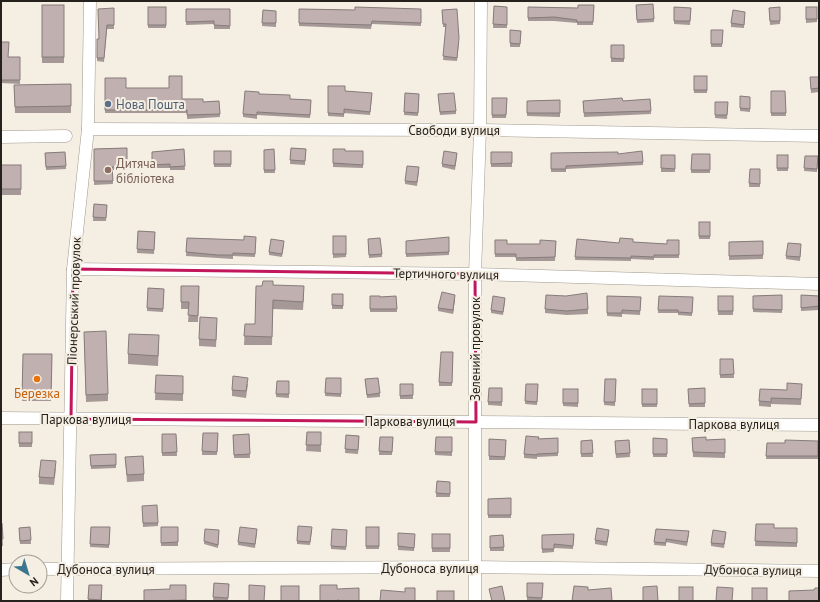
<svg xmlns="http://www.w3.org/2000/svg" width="820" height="602" font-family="'PT Sans',sans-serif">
	<rect width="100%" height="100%" fill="#f5eee2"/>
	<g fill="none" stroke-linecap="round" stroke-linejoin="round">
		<defs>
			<g id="minor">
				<polyline points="88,129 480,130 819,136"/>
				<polyline points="1,137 66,136"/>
				<polyline points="73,269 475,274 819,284"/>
				<polyline points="1,418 819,425"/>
				<polyline points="40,569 475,567 819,571"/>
				<polyline points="1,570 16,569"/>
				<polyline points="67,601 73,269 88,129 90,1"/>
				<polyline points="475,601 475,274 480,130 481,1"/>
			</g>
		</defs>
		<use href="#minor" stroke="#a09a8e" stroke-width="13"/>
		<use href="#minor" stroke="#fff" stroke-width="12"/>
	</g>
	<g fill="#a59897">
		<polygon points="653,4 654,22 637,23 636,5"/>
		<rect x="42" y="5" width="22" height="58"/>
		<polygon points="594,5 593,25 577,25 577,23 554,21 528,21 528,7 578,8"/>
		<polygon points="494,6 507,7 507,28 493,28"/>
		<rect x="148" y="7" width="18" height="21"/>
		<polygon points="674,7 691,8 690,25 674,24"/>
		<polygon points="780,7 780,24 770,25 769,8"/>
		<polygon points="806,7 817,7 817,22 806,23"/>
		<polygon points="114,8 114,29 107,29 104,62 97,61 97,39 99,39"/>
		<polygon points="186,9 230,9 230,29 214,29 214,24 186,25"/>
		<polygon points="299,9 355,10 421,9 421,26 372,24 371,29 299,26"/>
		<polygon points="263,10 276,11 276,27 262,26"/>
		<polygon points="442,10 459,42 457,61 443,60 446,27 443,27"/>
		<polygon points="745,15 744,28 731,27 731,23"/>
		<polygon points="510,30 521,31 520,47 510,47"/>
		<polygon points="711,30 723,30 722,47 711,47"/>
		<polygon points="1,42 8,57 20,57 20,84 1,83"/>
		<rect x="611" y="45" width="13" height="17"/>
		<rect x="694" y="76" width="13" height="17"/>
		<polygon points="810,77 819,77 819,92 811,93"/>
		<polygon points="105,78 126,88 182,99 203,102 219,101 220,117 187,119 187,113 105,113"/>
		<polygon points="71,84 71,113 15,113 14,85"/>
		<polygon points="328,86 345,91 372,96 370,115 344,113 344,117 328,116"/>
		<polygon points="771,91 785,91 786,116 771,116"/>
		<polygon points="405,93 419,94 418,116 404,115"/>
		<polygon points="259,94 290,99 311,100 310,118 257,115 257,119 243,117 243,114"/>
		<polygon points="438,94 456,111 456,114 440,115"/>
		<polygon points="740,96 750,97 750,112 740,111"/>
		<polygon points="492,98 507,98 506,118 492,118"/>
		<polygon points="650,99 651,114 584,117 583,101 623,101"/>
		<polygon points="560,100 560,117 527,116 527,101"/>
		<polygon points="715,102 728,102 727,119 715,118"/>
		<polygon points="127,148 127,170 112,170 113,184 94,185 94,149"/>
		<polygon points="291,148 306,149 305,165 290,164"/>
		<polygon points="184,149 185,170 170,170 170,168 152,168 152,152"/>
		<polygon points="274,149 275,173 264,173 264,150"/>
		<polygon points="333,149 345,151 363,151 363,168 333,167"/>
		<rect x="214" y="151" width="17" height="16"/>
		<polygon points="65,152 66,169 46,170 45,153"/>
		<rect x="491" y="152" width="21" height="15"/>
		<polygon points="551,153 618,154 643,162 643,165 566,169 566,172 551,172"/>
		<polygon points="692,154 710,154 710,173 691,173"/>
		<rect x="661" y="155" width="14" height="17"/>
		<rect x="777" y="155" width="11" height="16"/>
		<polygon points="457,156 455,170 442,167 442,164"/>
		<polygon points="805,156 818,156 817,172 804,171"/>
		<rect x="1" y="165" width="20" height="30"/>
		<polygon points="760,169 760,187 749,187 749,183"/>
		<polygon points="419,171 417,186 405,184 405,181"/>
		<polygon points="94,204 107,205 106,221 93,221"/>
		<rect x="699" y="222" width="11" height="17"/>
		<polygon points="138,231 155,232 154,254 137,253"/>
		<polygon points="333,236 346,236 346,257 333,258"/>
		<polygon points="256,237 255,257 233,256 233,259 218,258 186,256 187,238 244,240"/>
		<polygon points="577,239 619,243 633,242 667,244 679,240 679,258 654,258 654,260 631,259 631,261 575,260"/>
		<polygon points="495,240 507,244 540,244 556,241 555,261 516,261 516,257 495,257"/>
		<polygon points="406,241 449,252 449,255 406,257"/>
		<polygon points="763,241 763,259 729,260 729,242"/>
		<polygon points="368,242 382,254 382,257 369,258"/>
		<polygon points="284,244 282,257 269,255 269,252"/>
		<polygon points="801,248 800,261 786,259 786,256"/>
		<polygon points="273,285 304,295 303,310 273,309 272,345 244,345 245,324 255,324 262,286"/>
		<polygon points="181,286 199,286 198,322 188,322 189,309 181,309"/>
		<polygon points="148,288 164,289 163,312 147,311"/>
		<rect x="332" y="294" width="11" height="15"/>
		<polygon points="782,295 782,313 753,312 753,296"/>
		<polygon points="801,295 819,296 819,310 801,311"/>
		<polygon points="370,296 380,297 396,296 397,312 370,312"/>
		<polygon points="607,296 641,297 640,315 622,314 622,317 607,316"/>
		<polygon points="659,296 693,301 692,316 678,315 678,313 658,313"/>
		<rect x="718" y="296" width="15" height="19"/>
		<polygon points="455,298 453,314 438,311 438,308"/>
		<polygon points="505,302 503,315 491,313 491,310"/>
		<polygon points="545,309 588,309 588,314 567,315 545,313"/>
		<polygon points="217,325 216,347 199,346 199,339"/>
		<polygon points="84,338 108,394 108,401 86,402"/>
		<polygon points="159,345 158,366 128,364 128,354"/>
		<polygon points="453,352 452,386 439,386 439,382"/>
		<polygon points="23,354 52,354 51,401 22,401"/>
		<polygon points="720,359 733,359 734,378 720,378"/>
		<polygon points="156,375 183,376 183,401 155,400"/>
		<polygon points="326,378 341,378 341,397 325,396"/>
		<polygon points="365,379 380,393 380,397 367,398"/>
		<polygon points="605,379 616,379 615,406 604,405"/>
		<polygon points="277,381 289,381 289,398 276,397"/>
		<polygon points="248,384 246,398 232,396 232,390"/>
		<rect x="400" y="384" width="13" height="15"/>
		<polygon points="526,384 538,384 537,405 525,404"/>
		<polygon points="802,384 801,405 771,404 771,407 759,406 759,401 787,390"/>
		<polygon points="502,388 502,406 488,405 488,402"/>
		<polygon points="705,388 705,407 689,407 688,389"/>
		<polygon points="563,389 578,389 578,407 563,406"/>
		<rect x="642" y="389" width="15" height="18"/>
		<rect x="19" y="432" width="13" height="15"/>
		<polygon points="307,432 321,432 321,452 306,451"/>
		<polygon points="203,433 218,433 217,455 202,455"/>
		<polygon points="162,434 176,434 177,456 162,456"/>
		<polygon points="249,434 250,458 234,458 233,435"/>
		<polygon points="346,435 359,436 358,454 345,453"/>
		<polygon points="380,437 393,437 392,455 379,455"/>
		<polygon points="436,437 452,437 452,456 435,455"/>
		<polygon points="558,438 558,456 537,457 537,459 524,458 524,454 538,439"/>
		<polygon points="653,438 667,439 667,457 653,457"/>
		<polygon points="692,438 706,440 725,439 725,458 693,457"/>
		<polygon points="489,439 506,440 505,460 489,460"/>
		<polygon points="592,440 593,457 581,457 581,441"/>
		<polygon points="629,440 630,457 616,458 615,441"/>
		<polygon points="818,441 818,459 766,459 767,443 785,443"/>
		<polygon points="116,454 116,468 91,469 90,455"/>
		<polygon points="125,457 144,474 144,481 127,482"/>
		<polygon points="56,468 54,485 39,484 39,477"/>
		<polygon points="437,481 450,482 450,497 436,497"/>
		<polygon points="511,498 511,518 488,518 488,499"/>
		<polygon points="142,506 158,523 158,526 143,527"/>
		<polygon points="1,523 2,523 3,546 1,546"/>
		<polygon points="756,524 774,528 797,528 797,547 755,546"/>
		<polygon points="30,527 31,544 20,544 19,528"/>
		<polygon points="91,527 110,527 109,548 90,547"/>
		<rect x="161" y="527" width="17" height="19"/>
		<rect x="366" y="527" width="13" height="22"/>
		<polygon points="656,529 689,534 687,546 666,542 666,546 654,545"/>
		<polygon points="312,530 310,545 297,544 297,541"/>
		<polygon points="347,530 346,550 331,549 331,546"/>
		<polygon points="257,533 255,548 238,545 238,542"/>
		<polygon points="398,533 415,538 414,551 398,550"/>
		<polygon points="609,533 607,546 595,544 595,540"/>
		<polygon points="219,534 218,548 204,544 204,541"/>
		<rect x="432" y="534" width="18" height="18"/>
		<polygon points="574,534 573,549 554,548 554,552 542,553 542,535"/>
		<polygon points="503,535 504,551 490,551 490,536"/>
		<polygon points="726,535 724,548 711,546 711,543"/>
		<polygon points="214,583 229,584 228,601 213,601"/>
		<polygon points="527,583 543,583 542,601 527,600"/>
		<polygon points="89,585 102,592 102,601 88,601"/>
		<polygon points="186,585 186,601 144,601"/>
	</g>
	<polygon fill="#867c7b" points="455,295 455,298 453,314 453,310"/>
	<g fill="#c0b1b0" stroke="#867c7b">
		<polygon points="653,4 654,19 637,20 636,5"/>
		<rect x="42" y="5" width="22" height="52"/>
		<polygon points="578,5 594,5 593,22 577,22 577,20 554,17 528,18 528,7 578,8"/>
		<polygon points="494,6 507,7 507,25 493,24"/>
		<rect x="148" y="7" width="18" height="18"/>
		<polygon points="355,7 421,9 421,23 372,21 371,25 299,23 299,9 355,10"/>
		<polygon points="674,7 691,8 690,21 674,21"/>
		<polygon points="780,7 780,21 770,21 769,8"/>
		<rect x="806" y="7" width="11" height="12"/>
		<polygon points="114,8 114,25 107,25 104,58 97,58 97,39 99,39 98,9"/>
		<polygon points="186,9 230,9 230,26 214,25 214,21 186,22"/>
		<polygon points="457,9 459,38 457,58 443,56 446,24 443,24 442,10"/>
		<polygon points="263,10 276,11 276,23 262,23"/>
		<polygon points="733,10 745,12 744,25 731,23"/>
		<polygon points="510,30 521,31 520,44 510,43"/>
		<polygon points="711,30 723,30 722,44 711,44"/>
		<polygon points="1,42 9,42 8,57 20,57 20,80 1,80"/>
		<polygon points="611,45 624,45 624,59 611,58"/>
		<polygon points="169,76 182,76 182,99 203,99 203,102 219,101 220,114 187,115 187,110 105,110 105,78 126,78 126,88 169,88"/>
		<rect x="694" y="76" width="13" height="14"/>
		<polygon points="810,77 819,77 819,88 811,89"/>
		<polygon points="71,84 71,106 15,107 14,85"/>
		<polygon points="328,86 345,86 345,91 372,93 370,112 344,109 344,114 328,113"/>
		<polygon points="245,91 259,92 259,94 290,95 290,99 311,100 310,115 257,112 257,115 243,114"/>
		<polygon points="771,91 785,91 786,113 771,113"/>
		<polygon points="405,93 419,94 418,113 404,112"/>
		<polygon points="454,93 456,111 440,112 438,94"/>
		<polygon points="740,96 750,97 750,109 740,108"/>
		<polygon points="492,98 507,98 506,115 492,115"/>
		<polygon points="622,98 623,101 650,99 651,111 584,113 583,101"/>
		<polygon points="560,100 560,113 527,113 527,101"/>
		<polygon points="715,102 728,102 727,115 715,115"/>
		<polygon points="127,148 127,167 112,167 113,181 94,181 94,149"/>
		<polygon points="291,148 306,149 305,161 290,160"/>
		<polygon points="184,149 185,166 170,167 170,164 152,165 152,152"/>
		<polygon points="274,149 275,170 264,170 264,150"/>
		<polygon points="333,149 345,149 345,151 363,151 363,165 333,163"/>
		<rect x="214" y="151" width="17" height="13"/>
		<polygon points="444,151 457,153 455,166 442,164"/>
		<polygon points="642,151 643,162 566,166 566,169 551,169 551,153 618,152 618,154"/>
		<polygon points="65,152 66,166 46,167 45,153"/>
		<polygon points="491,152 512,152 512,163 491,164"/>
		<polygon points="692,154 710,154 710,170 691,170"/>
		<polygon points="661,155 675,155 675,169 661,168"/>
		<rect x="777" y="155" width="11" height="13"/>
		<polygon points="805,156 818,156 817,169 804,168"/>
		<rect x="1" y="165" width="20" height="24"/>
		<polygon points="407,166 419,167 417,182 405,181"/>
		<polygon points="750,169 760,169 760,184 749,183"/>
		<polygon points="94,204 107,205 106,218 93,217"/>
		<rect x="699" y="222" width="11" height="14"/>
		<polygon points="138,231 155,232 154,250 137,249"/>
		<polygon points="244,236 256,237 255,254 233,253 233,255 218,255 186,252 187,238 244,240"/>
		<rect x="333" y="236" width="13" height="18"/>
		<polygon points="449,237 449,252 406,254 406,241"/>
		<polygon points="380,238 382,254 369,255 368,239"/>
		<polygon points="620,238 633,239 633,242 667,244 667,240 679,240 679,255 654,255 654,257 631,256 631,258 575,257 577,239 619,243"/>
		<polygon points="271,239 284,241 282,254 269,252"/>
		<polygon points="495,240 507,240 507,244 540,244 540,240 556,241 555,257 516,258 516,254 495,254"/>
		<polygon points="763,241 763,255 729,256 729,242"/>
		<polygon points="788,243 801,244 800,257 786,256"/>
		<polygon points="263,281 273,281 273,285 304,286 303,302 273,300 272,337 244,336 245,324 255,324 256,286 262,286"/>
		<polygon points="181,286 199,286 198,316 188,315 189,302 181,302"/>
		<polygon points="148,288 164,289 163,309 147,308"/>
		<polygon points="442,292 455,295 453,310 438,308"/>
		<polygon points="587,293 588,309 567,311 545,309 546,295 566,296"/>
		<polygon points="332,294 343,294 343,306 332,305"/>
		<polygon points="782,295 782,310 753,309 753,296"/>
		<polygon points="801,295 819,296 819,306 801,308"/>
		<polygon points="370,296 380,296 380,297 396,296 397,309 370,309"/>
		<polygon points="493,296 505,298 503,312 491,310"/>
		<polygon points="607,296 641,297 640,311 622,310 622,313 607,313"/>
		<polygon points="659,296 693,297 692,313 678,312 678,310 658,310"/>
		<rect x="718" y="296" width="15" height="15"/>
		<polygon points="200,317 217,318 216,340 199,339"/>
		<polygon points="106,331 108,394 86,395 84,332"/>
		<polygon points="129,334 159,335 158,356 128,354"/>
		<polygon points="441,352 453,352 452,383 439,382"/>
		<polygon points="23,354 52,354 51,398 22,397"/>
		<polygon points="720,359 733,359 734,374 720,375"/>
		<polygon points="156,375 183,376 183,394 155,393"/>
		<polygon points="233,376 248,378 246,391 232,390"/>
		<polygon points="326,378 341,378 341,394 325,393"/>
		<polygon points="378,378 380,393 367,395 365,379"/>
		<polygon points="605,379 616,379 615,402 604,402"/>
		<polygon points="277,381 289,381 289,394 276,394"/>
		<polygon points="787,383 802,384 801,399 771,398 771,402 759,401 760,389 787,390"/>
		<polygon points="400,384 413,384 413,395 400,396"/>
		<polygon points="526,384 538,384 537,402 525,401"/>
		<polygon points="489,388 502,388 502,402 488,402"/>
		<polygon points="705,388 705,403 689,404 688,389"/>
		<rect x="563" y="389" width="15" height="14"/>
		<rect x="642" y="389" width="15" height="15"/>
		<rect x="19" y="432" width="13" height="11"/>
		<polygon points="307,432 321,432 321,445 306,445"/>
		<polygon points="203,433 218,433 217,452 202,451"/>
		<polygon points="162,434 176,434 177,452 162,453"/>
		<polygon points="249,434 250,454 234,455 233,435"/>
		<polygon points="346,435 359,436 358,450 345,449"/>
		<polygon points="526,436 539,437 538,439 558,438 558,453 537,454 537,455 524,454"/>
		<polygon points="380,437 393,437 392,452 379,451"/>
		<polygon points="436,437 452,437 452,452 435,452"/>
		<polygon points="706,437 706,440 725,439 725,453 693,452 692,438"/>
		<polygon points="653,438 667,439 667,454 653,454"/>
		<polygon points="489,439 506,440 505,457 489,456"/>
		<polygon points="592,440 593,453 581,454 581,441"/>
		<polygon points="629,440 630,453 616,454 615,441"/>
		<polygon points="785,440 818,441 818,456 766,456 767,443 785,443"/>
		<polygon points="116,454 116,465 91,466 90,455"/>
		<polygon points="143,456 144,474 127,475 125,457"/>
		<polygon points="41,460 56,461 54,478 39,477"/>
		<polygon points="437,481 450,482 450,494 436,493"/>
		<polygon points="511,498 511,515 488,515 488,499"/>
		<polygon points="157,505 158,523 143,523 142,506"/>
		<polygon points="1,523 2,523 3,539 1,539"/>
		<polygon points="756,524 774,524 774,528 797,528 797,543 755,541"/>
		<polygon points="298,526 312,527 310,542 297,541"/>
		<polygon points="30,527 31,540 20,541 19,528"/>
		<polygon points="91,527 110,527 109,545 90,544"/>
		<polygon points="161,527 178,527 178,542 161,543"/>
		<polygon points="240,527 257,529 255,544 238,542"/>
		<rect x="366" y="527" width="13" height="19"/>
		<polygon points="597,528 609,530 607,542 595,540"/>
		<polygon points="205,529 219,530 218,545 204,541"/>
		<polygon points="332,529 347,530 346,547 331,546"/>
		<polygon points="656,529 689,531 687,542 666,539 666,543 654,542"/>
		<polygon points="713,530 726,532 724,544 711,543"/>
		<polygon points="398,533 415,534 414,548 398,546"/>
		<rect x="432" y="534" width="18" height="14"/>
		<polygon points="574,534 573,546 554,544 554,549 542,549 542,535"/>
		<polygon points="503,535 504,547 490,548 490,536"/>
		<polygon points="214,583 229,584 228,598 213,597"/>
		<polygon points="527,583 543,583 542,598 527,597"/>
		<polygon points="89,585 102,585 101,600 88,599"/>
		<polygon points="170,585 186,585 186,600 144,601 144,590 170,589"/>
		<polygon points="249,585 265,586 264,601 249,601"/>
		<polygon points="320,585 337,585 337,589 359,588 359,601 344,601 337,600 337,601 320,601"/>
		<rect x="281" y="586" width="18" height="15"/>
		<polygon points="502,586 505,601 492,601 489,589"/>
		<polygon points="574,586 588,587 588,590 611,588 612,601 572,601"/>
		<polygon points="657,586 658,601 643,601 643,587"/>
		<rect x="679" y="587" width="14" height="14"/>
		<polygon points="717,587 733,588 732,601 716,601"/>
		<polygon points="405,588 415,588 415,601 380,601 381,590 405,592"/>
		<rect x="752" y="588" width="15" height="13"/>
		<polygon points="815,588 819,588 819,601 789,601 789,591 814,590"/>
		<rect x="437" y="591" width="17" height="10"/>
	</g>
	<path fill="none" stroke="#c2185b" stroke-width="3" stroke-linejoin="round" d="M73,269L475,274L476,422L71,419Z"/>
	<circle fill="#5c6f8a" stroke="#f5eee2" stroke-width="1.5" cx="108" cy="104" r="4"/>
	<circle fill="#8d6e63" stroke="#f5eee2" stroke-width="1.5" cx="108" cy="170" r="4"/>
	<circle fill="#e8710a" stroke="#f5eee2" stroke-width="1.5" cx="37" cy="379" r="4"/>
	<g text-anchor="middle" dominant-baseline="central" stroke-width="4" stroke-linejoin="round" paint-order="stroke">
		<g font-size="13" fill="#4e5e75" stroke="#f5eee2" text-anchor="start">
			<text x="116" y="104">Нова Пошта</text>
		</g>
		<g font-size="13" fill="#25221e" stroke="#f5eee2">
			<text x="454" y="130">Свободи вулиця</text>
			<text transform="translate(446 274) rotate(1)">Тертичного вулиця</text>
			<text transform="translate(74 301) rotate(-88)">Піонерський провулок</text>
			<text transform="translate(475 349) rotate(-90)">Зелений провулок</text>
			<text x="86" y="419">Паркова вулиця</text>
			<text x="410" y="421">Паркова вулиця</text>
			<text x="734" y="424">Паркова вулиця</text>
			<text x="430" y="568">Дубоноса вулиця</text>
			<text x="106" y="569">Дубоноса вулиця</text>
			<text transform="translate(753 570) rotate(1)">Дубоноса вулиця</text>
		</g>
		<g font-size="13" fill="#785e54" stroke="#f5eee2" text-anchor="start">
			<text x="116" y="163">Дитяча<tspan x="116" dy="15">бібліотека</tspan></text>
		</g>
		<g font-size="13" fill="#c56008" stroke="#f5eee2">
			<text x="37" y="393">Березка</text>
		</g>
	</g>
	<rect width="820" height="602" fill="none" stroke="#25221e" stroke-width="4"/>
	<g transform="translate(28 574) rotate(142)"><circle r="19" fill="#f5eee2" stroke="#a29c94"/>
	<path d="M0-3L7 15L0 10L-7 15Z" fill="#3c758f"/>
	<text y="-6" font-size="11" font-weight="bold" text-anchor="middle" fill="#25221e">N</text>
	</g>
</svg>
